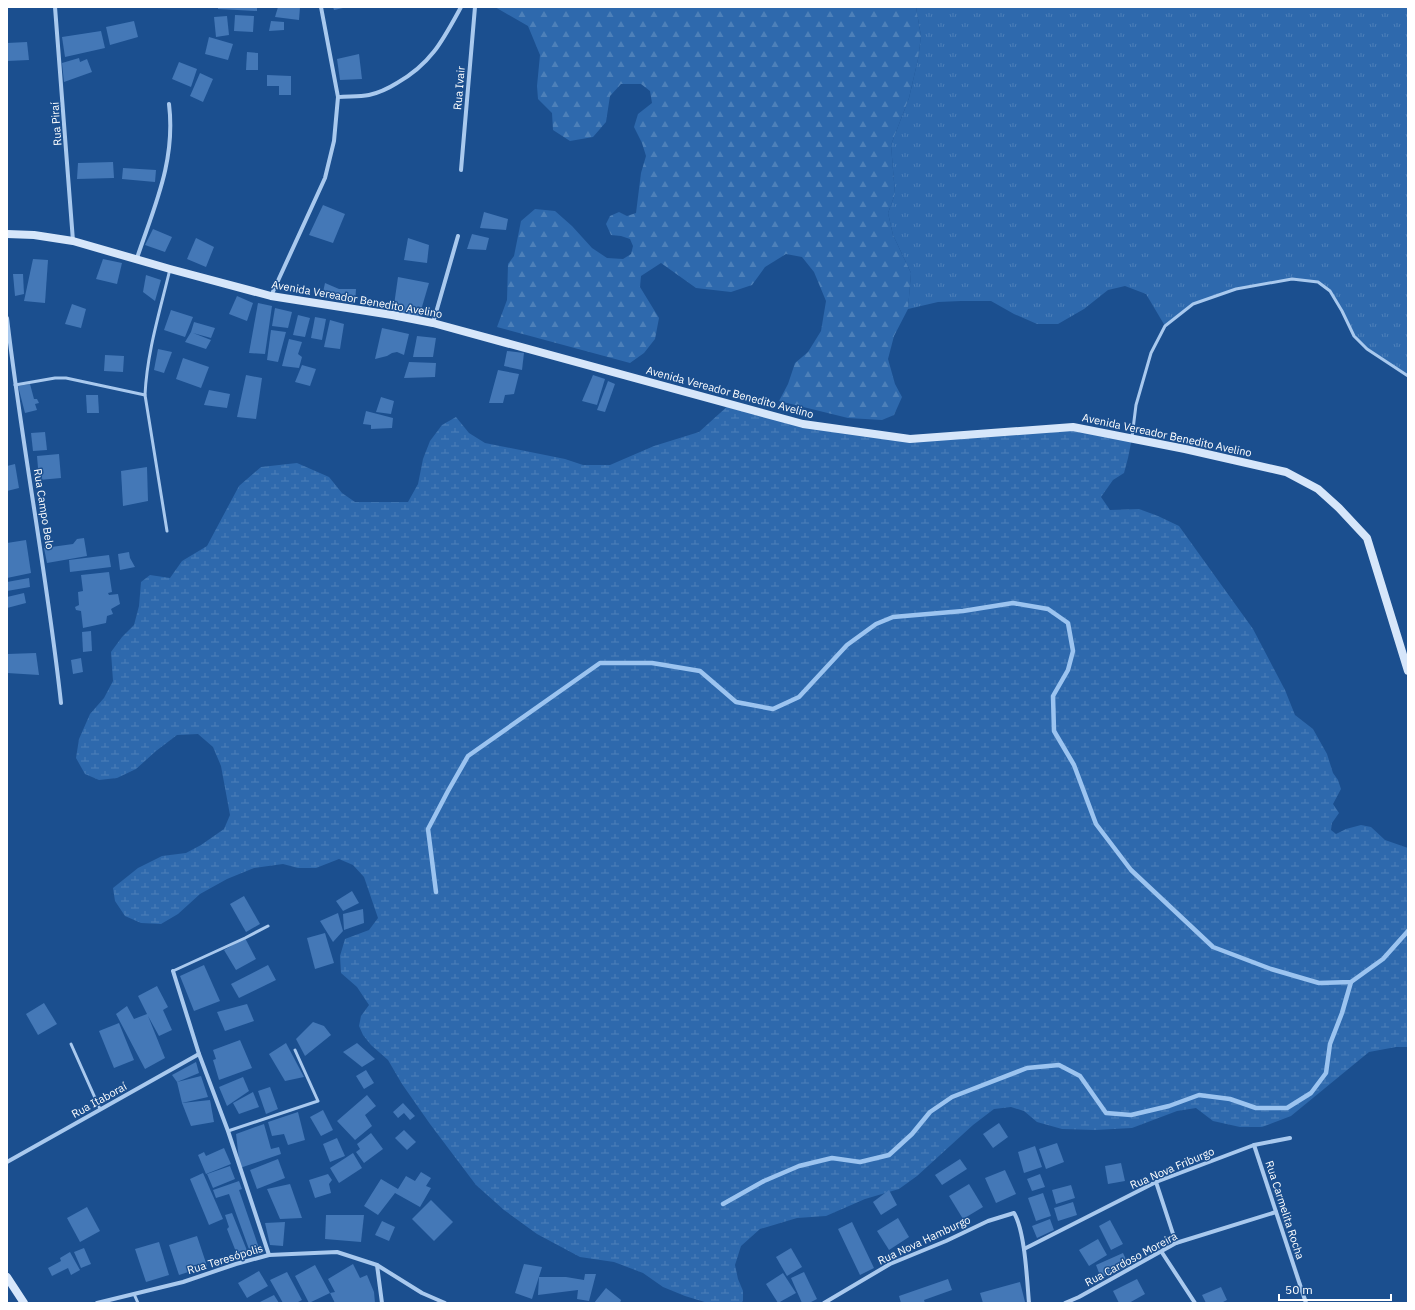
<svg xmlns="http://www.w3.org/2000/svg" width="1415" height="1310" font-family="'IBM Plex Sans',sans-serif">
	<defs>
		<pattern id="grass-tufts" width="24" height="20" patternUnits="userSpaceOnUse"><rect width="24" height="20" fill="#2e69ad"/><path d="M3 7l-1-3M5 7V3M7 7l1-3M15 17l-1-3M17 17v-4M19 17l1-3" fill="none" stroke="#4d80b9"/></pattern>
		<pattern id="forest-firs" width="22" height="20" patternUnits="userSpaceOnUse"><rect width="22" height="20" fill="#2e69ad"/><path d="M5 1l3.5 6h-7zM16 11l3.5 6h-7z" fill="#4d80b9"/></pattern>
		<pattern id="wetland-marsh" width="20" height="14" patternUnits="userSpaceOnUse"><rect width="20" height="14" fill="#2e69ad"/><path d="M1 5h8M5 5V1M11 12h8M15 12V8" fill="none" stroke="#4d80b9"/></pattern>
	</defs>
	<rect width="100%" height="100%" fill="#1b4f8f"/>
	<polygon fill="url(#grass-tufts)" points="916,7 1408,7 1408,376 1367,349 1354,336 1330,291 1318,282 1292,279 1236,289 1193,304 1165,326 1146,294 1125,286 1108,290 1084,309 1058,324 1037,324 1014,314 991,301 961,301 938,302 908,309 911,273 893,235 888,213 895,194 891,145 909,98 918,59 921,36"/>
	<polygon fill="url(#forest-firs)" points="495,7 916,7 921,36 918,59 909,98 891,145 895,194 888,213 893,235 911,273 908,309 894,336 888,359 895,384 902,397 894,415 882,420 848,418 779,401 788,384 795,363 808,352 821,331 826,301 814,272 802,257 786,254 765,267 752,285 731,292 696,288 661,263 641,276 640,287 659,318 655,339 644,353 630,363 497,327 507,300 508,264 514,256 521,221 535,209 555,211 572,226 592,248 607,258 623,259 631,254 633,246 630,239 621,236 611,235 606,224 610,216 619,212 627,216 636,213 641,173 646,156 642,143 634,127 638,114 652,103 650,91 641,84 621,84 610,96 606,122 593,137 570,141 553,130 552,113 538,99 537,86 540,55 528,26"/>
	<polygon fill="url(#wetland-marsh)" points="730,404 803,424 910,439 1073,427 1132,438 1128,458 1124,473 1113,480 1101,497 1110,510 1139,509 1158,516 1179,526 1253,629 1285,690 1295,715 1313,729 1327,754 1333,773 1338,780 1341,789 1333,804 1339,813 1332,823 1331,830 1336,834 1346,829 1361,825 1371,827 1385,840 1408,848 1408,1047 1396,1047 1369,1052 1291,1116 1262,1127 1240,1127 1213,1121 1196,1108 1177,1111 1132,1128 1095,1130 1062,1129 1037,1122 1024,1111 1011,1107 994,1109 973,1125 917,1176 899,1189 865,1199 826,1216 797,1218 760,1229 741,1246 735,1265 738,1279 743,1291 743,1301 741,1303 708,1303 685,1296 663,1287 643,1273 614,1262 580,1257 537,1234 504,1210 476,1185 430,1124 402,1084 388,1060 371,1045 363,1035 359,1026 361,1016 369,1005 357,987 341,973 340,956 345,939 369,930 378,918 364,877 353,865 339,859 316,868 298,868 283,864 254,868 227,879 200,894 178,914 161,924 141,923 125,916 115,901 113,888 138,868 162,856 186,853 201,845 224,829 230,815 221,766 213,747 198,734 177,735 156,751 136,769 117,778 99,780 85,774 76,758 79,739 90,714 104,698 113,681 111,652 122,637 134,625 139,606 141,582 150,575 170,578 182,561 207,546 239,486 261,467 297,463 329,477 342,493 355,502 408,502 418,484 423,459 430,441 442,425 456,417 469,433 485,443 565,459 583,465 610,465 654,446 699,432"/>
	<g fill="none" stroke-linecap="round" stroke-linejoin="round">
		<g stroke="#9cc4f0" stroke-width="4.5">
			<polyline points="436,892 428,829 448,791 468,756 600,663 652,663 700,671 736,702 773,709 799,697 847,645 876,624 893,617 963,611 1013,603 1048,609 1068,623 1073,651 1068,670 1053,696 1054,731 1074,765 1096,824 1131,870 1213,947 1271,969 1319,983 1351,982 1383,959 1408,931"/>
			<polyline points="723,1204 764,1181 799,1166 832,1158 860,1162 889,1155 912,1134 930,1112 952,1097 1027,1068 1059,1065 1080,1076 1106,1113 1131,1115 1169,1106 1199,1095 1230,1099 1256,1108 1287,1108 1311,1093 1326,1073 1330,1044 1342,1013 1351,982"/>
		</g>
	</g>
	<g fill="#4478b7">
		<polygon points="218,7 257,7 257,11 218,9"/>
		<polygon points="278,7 300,7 299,20 275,17"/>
		<polygon points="333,7 343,7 343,8 334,10"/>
		<polygon points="235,15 254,16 253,32 234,31"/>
		<polygon points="227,16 229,35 216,37 214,17"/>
		<polygon points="134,21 138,37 110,45 106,27"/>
		<polygon points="271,21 284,22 284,30 269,31"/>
		<polygon points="101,31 105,48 65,57 62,37"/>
		<polygon points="209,37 233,44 228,60 205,54"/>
		<polygon points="27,42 29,60 7,61 7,43"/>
		<polygon points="247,52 258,53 258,70 246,70"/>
		<polygon points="359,54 362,79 340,80 337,59"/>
		<polygon points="79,58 80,62 87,59 92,72 64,82 62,63"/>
		<polygon points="179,62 197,69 191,87 172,79"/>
		<polygon points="200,73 213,79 203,102 190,96"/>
		<polygon points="267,75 291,76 291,95 279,95 279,86 267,86"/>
		<polygon points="113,162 114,178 77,179 78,163"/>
		<polygon points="123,168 156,170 155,182 122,179"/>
		<polygon points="323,205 345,214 333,243 309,235"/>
		<polygon points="484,212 508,219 506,230 480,228"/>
		<polygon points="153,229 172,237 165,252 145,245"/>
		<polygon points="472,234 489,238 486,250 467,249"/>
		<polygon points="196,238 214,247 206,267 187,259"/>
		<polygon points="408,238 429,245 427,263 404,260"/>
		<polygon points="33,259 48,260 45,303 24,301"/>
		<polygon points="103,259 122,263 117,284 96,279"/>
		<polygon points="13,274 23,274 24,294 15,296"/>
		<polygon points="146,275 161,280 155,301 143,292"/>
		<polygon points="398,277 429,283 419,317 393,312"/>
		<polygon points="325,283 339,289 356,289 355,304 322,297"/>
		<polygon points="237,296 253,303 247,321 229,314"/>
		<polygon points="258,303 272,306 265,354 249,353"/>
		<polygon points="72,304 86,309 81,328 65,324"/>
		<polygon points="275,308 292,312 288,328 272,326"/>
		<polygon points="171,310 193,317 185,337 164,330"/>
		<polygon points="298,315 310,318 305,337 293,335"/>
		<polygon points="315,317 326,319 322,340 311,338"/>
		<polygon points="330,320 344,324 340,349 324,347"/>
		<polygon points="194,322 215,328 211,338 193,333 211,340 206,349 185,342 191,332"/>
		<polygon points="382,328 409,334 404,355 397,352 392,353 387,356 375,359"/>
		<polygon points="271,330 286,332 278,362 267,360"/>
		<polygon points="417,336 436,338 433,357 413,357"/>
		<polygon points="289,339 302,342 298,354 302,357 299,368 282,366"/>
		<polygon points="158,349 172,352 164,373 154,370"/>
		<polygon points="507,351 524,353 522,370 504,366"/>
		<polygon points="105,355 124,356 123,372 104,371"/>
		<polygon points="183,358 209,367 201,388 176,379"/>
		<polygon points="409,362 436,363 435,377 404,378"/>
		<polygon points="302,365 316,369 310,386 295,382"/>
		<polygon points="498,370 519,374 514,394 505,395 503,403 489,403"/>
		<polygon points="246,375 262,378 256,419 237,417"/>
		<polygon points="593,375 605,379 597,405 582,401"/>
		<polygon points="608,381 615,384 605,412 597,410"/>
		<polygon points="30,384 34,399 37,399 39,403 35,404 37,410 25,413 18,386"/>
		<polygon points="209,390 230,394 227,408 204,405"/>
		<polygon points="86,395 98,395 99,413 87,413"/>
		<polygon points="381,397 394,401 391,414 376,412"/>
		<polygon points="366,411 393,418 392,428 371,429 371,425 363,424"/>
		<polygon points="45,432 47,450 33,451 31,433"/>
		<polygon points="59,454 61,478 39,480 37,456"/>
		<polygon points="15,464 19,488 7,491 7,466"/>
		<polygon points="147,467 148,501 123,506 121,471"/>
		<polygon points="84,538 87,556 47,563 44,548 73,544 77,539"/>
		<polygon points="26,540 31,573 7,578 7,543"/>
		<polygon points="129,552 130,558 135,567 120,570 118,554"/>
		<polygon points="109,555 111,567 70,572 69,560"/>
		<polygon points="109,572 112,592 108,593 109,595 118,594 120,604 111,609 113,614 107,616 106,623 83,628 81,611 76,610 75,607 79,605 78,592 83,591 81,575"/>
		<polygon points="29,578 30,587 7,591 7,582"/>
		<polygon points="24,593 26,603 7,608 7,597"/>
		<polygon points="91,631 92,651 83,652 82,632"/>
		<polygon points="36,653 39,675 7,673 7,654"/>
		<polygon points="81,658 83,672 73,674 71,660"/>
		<polygon points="352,891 359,903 343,911 336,901"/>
		<polygon points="244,896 260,924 246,932 230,904"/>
		<polygon points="363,909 364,923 344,930 343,914"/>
		<polygon points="338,913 343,931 333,942 320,921"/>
		<polygon points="325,933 334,963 315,969 307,938"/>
		<polygon points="245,938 256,959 236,970 224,950"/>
		<polygon points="204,965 220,1001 194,1011 180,976"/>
		<polygon points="268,965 276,980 239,998 231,984"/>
		<polygon points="157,986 168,1007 163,1010 172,1030 159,1036 148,1016 165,1058 145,1069 116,1014 127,1006 134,1019 147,1014 138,996"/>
		<polygon points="44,1003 57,1024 38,1035 26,1014"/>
		<polygon points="247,1004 254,1021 225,1031 217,1012"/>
		<polygon points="313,1022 324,1026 331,1035 305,1056 296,1039"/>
		<polygon points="119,1023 134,1060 114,1068 99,1031"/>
		<polygon points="240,1040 252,1068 219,1080 213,1060 216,1059 213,1050"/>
		<polygon points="286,1043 304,1077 285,1081 269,1054"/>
		<polygon points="357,1043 375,1059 362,1067 343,1052"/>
		<polygon points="196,1062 199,1073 177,1082 201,1076 208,1097 182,1103 177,1082 172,1075"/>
		<polygon points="366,1070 374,1083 364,1089 356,1076"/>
		<polygon points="243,1077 249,1091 227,1106 219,1087"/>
		<polygon points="270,1087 278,1109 266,1114 258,1091"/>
		<polygon points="253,1092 259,1107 239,1114 233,1103"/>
		<polygon points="367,1095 376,1106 365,1115 372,1126 355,1140 337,1121"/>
		<polygon points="210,1100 214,1122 191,1126 182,1103"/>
		<polygon points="403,1103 415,1116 410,1120 404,1113 398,1118 393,1112"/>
		<polygon points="323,1110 333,1130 321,1136 310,1117"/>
		<polygon points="298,1112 305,1140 288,1145 284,1134 272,1136 268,1122"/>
		<polygon points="999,1123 1008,1137 993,1148 983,1134"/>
		<polygon points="264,1124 271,1149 279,1147 281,1154 240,1168 236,1134"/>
		<polygon points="404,1130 416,1142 407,1150 395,1138"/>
		<polygon points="371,1133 383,1149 364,1163 356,1152 360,1149 357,1144"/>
		<polygon points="337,1138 345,1156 330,1162 323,1144"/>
		<polygon points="1057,1143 1064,1162 1046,1169 1039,1149"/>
		<polygon points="1035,1146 1042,1167 1024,1173 1018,1152"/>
		<polygon points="224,1148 231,1164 206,1174 198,1155 204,1152 206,1156"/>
		<polygon points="353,1153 362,1168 339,1183 330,1168"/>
		<polygon points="278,1159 285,1178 257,1189 250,1170"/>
		<polygon points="960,1159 967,1169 942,1185 935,1175"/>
		<polygon points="1121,1163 1125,1181 1108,1184 1105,1166"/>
		<polygon points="230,1166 235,1179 213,1188 207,1174"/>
		<polygon points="1005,1170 1016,1194 996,1203 985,1178"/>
		<polygon points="421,1172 431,1178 426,1186 431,1188 420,1207 395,1193 378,1215 364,1206 381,1179 398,1189 406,1176 415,1181"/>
		<polygon points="203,1173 223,1219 209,1225 190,1179"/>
		<polygon points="328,1174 332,1180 329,1184 331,1193 315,1198 309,1180"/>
		<polygon points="1040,1174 1045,1187 1032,1191 1027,1179"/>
		<polygon points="239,1181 242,1189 239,1190 259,1248 250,1252 229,1194 216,1198 213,1190"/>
		<polygon points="290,1184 302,1218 280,1219 267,1189"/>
		<polygon points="969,1184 983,1207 963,1219 949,1196"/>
		<polygon points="1071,1185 1075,1198 1056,1204 1052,1190"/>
		<polygon points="889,1190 897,1205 881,1215 873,1202"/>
		<polygon points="1043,1193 1051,1216 1036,1221 1028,1198"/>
		<polygon points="431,1200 453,1222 434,1241 412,1219"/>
		<polygon points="1073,1202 1077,1215 1058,1221 1054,1208"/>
		<polygon points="87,1207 100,1231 80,1242 67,1218"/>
		<polygon points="232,1213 248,1253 238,1257 227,1229 229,1227 225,1215"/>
		<polygon points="326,1215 364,1215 361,1242 325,1239"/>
		<polygon points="898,1218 909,1237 889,1250 877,1231"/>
		<polygon points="1050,1219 1054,1230 1037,1238 1032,1226"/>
		<polygon points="1110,1220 1123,1244 1111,1250 1099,1226"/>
		<polygon points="382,1221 395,1227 389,1241 375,1235"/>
		<polygon points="285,1222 283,1246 270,1245 265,1223"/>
		<polygon points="852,1222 874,1268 860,1275 838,1229"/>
		<polygon points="197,1236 207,1266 179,1275 169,1245"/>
		<polygon points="1098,1239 1107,1255 1089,1266 1079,1250"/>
		<polygon points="159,1242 169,1275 146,1282 135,1249"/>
		<polygon points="84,1248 91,1264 81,1268 74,1252"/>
		<polygon points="791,1248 802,1267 787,1276 776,1257"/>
		<polygon points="70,1252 80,1270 71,1275 68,1268 52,1276 48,1268 61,1261 60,1258"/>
		<polygon points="1123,1253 1129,1266 1101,1278 1096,1265"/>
		<polygon points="353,1264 360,1278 367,1275 374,1292 375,1303 335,1303 330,1293 309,1303 295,1276 315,1265 330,1293 335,1292 328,1279"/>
		<polygon points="524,1264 542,1267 532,1299 515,1293"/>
		<polygon points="259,1271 268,1286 247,1298 238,1283"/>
		<polygon points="287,1272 302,1300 296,1303 283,1303 270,1280"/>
		<polygon points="804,1272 817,1299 809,1303 802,1303 791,1278"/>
		<polygon points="783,1273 796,1293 778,1303 766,1284"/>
		<polygon points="585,1274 596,1274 589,1301 577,1299 578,1290 538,1295 539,1277 566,1277 584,1280"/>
		<polygon points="948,1279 952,1290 924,1300 925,1303 901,1303 899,1296"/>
		<polygon points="1137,1279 1145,1294 1129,1303 1119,1303 1113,1291"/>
		<polygon points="1020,1282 1025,1302 983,1303 980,1293"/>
		<polygon points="1221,1287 1227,1300 1221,1303 1206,1303 1202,1295"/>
		<polygon points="606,1288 621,1300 620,1303 594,1303"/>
		<polygon points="274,1295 279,1303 258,1303"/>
	</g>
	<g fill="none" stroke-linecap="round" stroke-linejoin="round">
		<g stroke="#a9c9ee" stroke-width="3">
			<polyline points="15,385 55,378 66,378 145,395"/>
			<polyline points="1132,437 1136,405 1151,353 1165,326 1193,304 1236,289 1292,279 1318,282 1330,291 1342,311 1354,336 1367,349 1408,376"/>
			<path d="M167,531L145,395C147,352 160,311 170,269"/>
			<polyline points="173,971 245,938 268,926"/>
			<polyline points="71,1044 100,1109"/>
			<polyline points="228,1131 318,1101 295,1050"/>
			<polyline points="134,1294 138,1303"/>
		</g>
		<g stroke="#a9c9ee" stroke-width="4">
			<polyline points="55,7 73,241"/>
			<path d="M338,97C348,96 359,97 369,95C378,93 389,88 397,83C431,64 443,40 461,7"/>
			<polyline points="461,170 475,7"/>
			<path d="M137,258C154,207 176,161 169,104"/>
			<polyline points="271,296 325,178 334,141 338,97 321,7"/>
			<path d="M7,318C22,447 47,574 61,703"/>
			<polyline points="433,323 458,236"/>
			<polyline points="173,971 199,1054 228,1131 269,1255"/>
			<polyline points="1254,1145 1306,1303"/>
			<polyline points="7,1162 199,1054"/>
			<polyline points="1156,1182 1176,1243"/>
			<polyline points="1024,1249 1156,1182 1254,1145 1290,1138"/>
			<polyline points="1161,1251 1195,1303"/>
			<polyline points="377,1265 382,1303"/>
			<polyline points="97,1303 183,1282 236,1264 269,1255 337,1252 377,1265 422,1293 445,1303"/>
			<path d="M824,1303L890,1264L946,1241L988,1221L1014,1213C1025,1231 1027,1280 1029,1303"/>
			<polyline points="1065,1303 1079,1297 1176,1243 1276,1212"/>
		</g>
		<g stroke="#d6e6fa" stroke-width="8">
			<polyline points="7,234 34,235 73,241 170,269 271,296 392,315 433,323 803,424 910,439 1073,427 1185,449 1286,472 1318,489 1339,508 1367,538 1408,671"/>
			<polyline points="7,1277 24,1303"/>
		</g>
	</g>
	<g text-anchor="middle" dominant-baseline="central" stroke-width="3" stroke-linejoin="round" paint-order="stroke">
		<g font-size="11" fill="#fff" stroke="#1b4f8f">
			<text transform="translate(459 88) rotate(-85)">Rua Ivair</text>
			<text transform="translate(56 124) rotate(-94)">Rua Piraí</text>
			<text transform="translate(357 299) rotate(10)">Avenida Vereador Benedito Avelino</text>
			<text transform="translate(730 392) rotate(15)">Avenida Vereador Benedito Avelino</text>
			<text transform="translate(1167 435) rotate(12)">Avenida Vereador Benedito Avelino</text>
			<text transform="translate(44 509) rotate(81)">Rua Campo Belo</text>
			<text transform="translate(99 1100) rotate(-29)">Rua Itaboraí</text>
			<text transform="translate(1172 1168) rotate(-23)">Rua Nova Friburgo</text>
			<text transform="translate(1285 1210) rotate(72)">Rua Carmelita Rocha</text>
			<text transform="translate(924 1240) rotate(-25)">Rua Nova Hamburgo</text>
			<text transform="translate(225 1259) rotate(-17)">Rua Teresópolis</text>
			<text transform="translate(1131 1259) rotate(-28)">Rua Cardoso Moreira</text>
		</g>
	</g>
	<rect width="1415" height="1310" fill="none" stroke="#ffffff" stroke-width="16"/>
	<path d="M1279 1294v6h112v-6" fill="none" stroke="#ffffff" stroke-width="2"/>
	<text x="1285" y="1294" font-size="12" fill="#ffffff" stroke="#1b4f8f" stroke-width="3" paint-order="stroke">50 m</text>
</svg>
